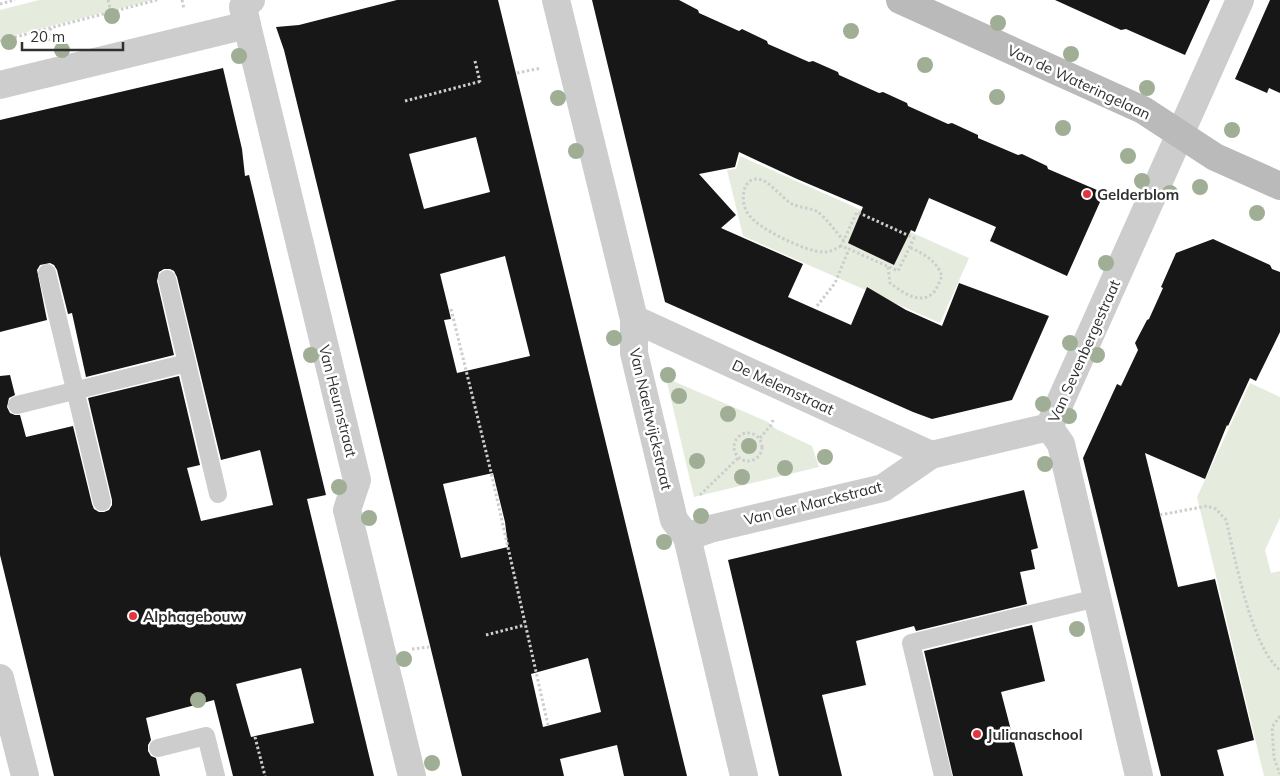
<svg xmlns="http://www.w3.org/2000/svg" width="1280" height="776" font-family="Mulish,sans-serif">
	<rect width="100%" height="100%" fill="#fff"/>
	<g fill="#e5ecde">
		<polygon points="39,0 153,0 0,39 0,10"/>
		<polygon points="740,156 969,258 940,323 743,236 727,170 736,169"/>
		<polygon points="666,378 768,422 776,429 812,446 819,467 694,497"/>
		<polygon points="1250,383 1280,397 1280,518 1265,550 1271,573 1280,571 1280,776 1264,776 1197,497"/>
	</g>
	<g fill="#171717" fill-rule="evenodd">
		<path d="M397,0H498L687,776H624L617,745L560,759L564,776H462L284,50L276,27L299,25ZM476,137L490,192L424,209L409,154ZM505,256L530,356L457,373L444,320L451,319L440,274ZM493,473L505,522L508,547L461,558L443,484ZM588,658L601,712L543,727L531,674Z"/>
		<polygon points="592,0 679,0 698,10 699,13 739,31 742,29 767,41 768,44 809,62 813,61 838,72 839,75 879,93 883,92 907,103 908,106 948,124 952,123 978,135 978,138 1018,155 1022,154 1047,166 1048,169 1104,193 1067,276 990,241 996,227 929,198 915,232 911,230 894,265 848,243 863,207 797,179 739,152 735,167 699,174 736,215 721,228 803,264 788,297 851,325 867,287 906,310 942,326 959,283 1049,316 1012,400 932,419 913,412 665,302"/>
		<polygon points="1055,0 1210,0 1185,55 1126,29 1121,30"/>
		<polygon points="1270,0 1280,0 1280,93 1269,88 1267,93 1235,79"/>
		<path d="M223,68L242,149L245,176L249,175L326,495L307,499L374,776H233L214,700L146,718L151,740L148,745V751L151,756L156,758L160,776H54L0,555V376L10,375L15,395L9,398L7,407L10,413L15,415H20L26,437L73,426L92,504L94,509L99,512H104L109,510L112,505V500L88,398L179,376L200,465L187,468L201,521L273,505L260,450L221,460L177,277L174,271L170,269H164L159,272L157,281L174,355L86,377L72,313L68,314L57,270L54,265L50,263L40,265L37,270L47,320L0,332V120ZM301,668L314,723L251,737L236,684Z"/>
		<polygon points="1213,239 1270,265 1272,269 1280,272 1280,332 1256,381 1250,378 1228,426 1227,425 1205,479 1145,453 1178,587 1215,579 1254,740 1217,750 1224,776 1161,776 1083,458 1117,384 1121,386 1138,350 1135,343 1147,320 1149,319 1163,288 1161,287 1176,253"/>
		<polygon points="1024,490 1038,548 1031,550 1035,569 1020,572 1027,604 916,631 914,626 856,641 866,685 822,695 842,776 779,776 728,560"/>
		<polygon points="1032,625 1045,681 1001,692 1023,776 953,776 924,651"/>
	</g>
	<g fill="none" stroke-linecap="round" stroke-linejoin="round">
		<g stroke="#cdcdcd" stroke-width="3" stroke-dasharray="2.5 2.5" stroke-linecap="butt">
			<polyline points="108,0 111,12"/>
			<polyline points="182,0 184,9"/>
			<polyline points="0,4 15,0"/>
			<polyline points="0,41 157,0"/>
			<polyline points="49,41 47,35 52,34 50,28"/>
			<polyline points="475,61 480,82"/>
			<polyline points="517,73 541,68"/>
			<polyline points="405,101 482,81"/>
			<path d="M841,246C835,249 831,252 823,252C806,252 759,229 749,215C738,202 743,173 762,180C770,183 781,196 789,202C797,208 809,207 818,212C826,218 837,233 844,241"/>
			<path d="M888,267L890,283C901,291 918,305 932,294C937,290 939,282 942,276C936,260 924,254 909,247"/>
			<polyline points="817,306 835,283 849,249 898,271 914,238 857,212 841,246 849,249"/>
			<polyline points="451,309 491,472 548,725"/>
			<circle cx="748" cy="447" r="14"/>
			<polyline points="760,438 771,425 774,418"/>
			<polyline points="700,495 739,457"/>
			<path d="M1160,515L1207,506L1216,509L1226,520C1235,557 1251,647 1280,670"/>
			<polyline points="486,635 525,625"/>
			<polyline points="412,649 429,647"/>
			<polyline points="1280,716 1272,727 1274,758 1280,774"/>
			<polyline points="255,737 265,776"/>
		</g>
		<g stroke="#cdcdcd" stroke-width="18">
			<polyline points="47,273 102,502"/>
			<polyline points="167,279 218,494"/>
			<polyline points="17,405 187,363"/>
			<polyline points="158,748 206,736 216,776"/>
			<polyline points="943,776 911,643 1097,598"/>
		</g>
		<g stroke="#cdcdcd" stroke-width="28">
			<polyline points="556,0 634,319 634,353 674,520 687,537 744,776"/>
			<polyline points="247,25 357,480 347,510 412,776"/>
			<polyline points="0,85 247,25 243,7 251,0"/>
			<polyline points="634,319 931,455"/>
			<polyline points="687,537 710,529 883,488 931,455 1049,427"/>
			<polyline points="0,678 25,776"/>
			<polyline points="1139,776 1061,444 1049,427 1240,0"/>
		</g>
		<polyline stroke="#bababa" stroke-width="28" points="900,0 1143,110 1215,157 1280,186"/>
	</g>
	<g fill="#9fae94">
		<circle cx="112" cy="16" r="8"/>
		<circle cx="998" cy="23" r="8"/>
		<circle cx="851" cy="31" r="8"/>
		<circle cx="9" cy="42" r="8"/>
		<circle cx="62" cy="50" r="8"/>
		<circle cx="1071" cy="54" r="8"/>
		<circle cx="239" cy="56" r="8"/>
		<circle cx="925" cy="65" r="8"/>
		<circle cx="1147" cy="88" r="8"/>
		<circle cx="997" cy="97" r="8"/>
		<circle cx="558" cy="98" r="8"/>
		<circle cx="1063" cy="128" r="8"/>
		<circle cx="1232" cy="130" r="8"/>
		<circle cx="576" cy="151" r="8"/>
		<circle cx="1128" cy="156" r="8"/>
		<circle cx="1142" cy="181" r="8"/>
		<circle cx="1200" cy="187" r="8"/>
		<circle cx="1170" cy="193" r="8"/>
		<circle cx="1257" cy="213" r="8"/>
		<circle cx="1106" cy="263" r="8"/>
		<circle cx="614" cy="338" r="8"/>
		<circle cx="1070" cy="343" r="8"/>
		<circle cx="311" cy="355" r="8"/>
		<circle cx="1097" cy="355" r="8"/>
		<circle cx="668" cy="375" r="8"/>
		<circle cx="679" cy="396" r="8"/>
		<circle cx="1043" cy="404" r="8"/>
		<circle cx="728" cy="414" r="8"/>
		<circle cx="1069" cy="416" r="8"/>
		<circle cx="749" cy="446" r="8"/>
		<circle cx="825" cy="457" r="8"/>
		<circle cx="697" cy="461" r="8"/>
		<circle cx="1045" cy="464" r="8"/>
		<circle cx="785" cy="468" r="8"/>
		<circle cx="742" cy="477" r="8"/>
		<circle cx="339" cy="487" r="8"/>
		<circle cx="701" cy="516" r="8"/>
		<circle cx="369" cy="518" r="8"/>
		<circle cx="664" cy="542" r="8"/>
		<circle cx="1077" cy="629" r="8"/>
		<circle cx="404" cy="659" r="8"/>
		<circle cx="198" cy="700" r="8"/>
		<circle cx="432" cy="763" r="8"/>
	</g>
	<g fill="#e3363c" stroke="#fff" stroke-width="2">
		<circle cx="1087" cy="194" r="5"/>
		<circle cx="133" cy="616" r="5"/>
		<circle cx="977" cy="734" r="5"/>
	</g>
	<g text-anchor="middle" dominant-baseline="central" stroke-width="5" stroke-linejoin="round" paint-order="stroke">
		<g font-size="15" fill="#303030" stroke="#fff">
			<text transform="translate(1079 82) rotate(25)">Van de Wateringelaan</text>
			<text transform="translate(1084 351) rotate(-66)">Van Sevenbergestraat</text>
			<text transform="translate(783 387) rotate(25)">De Melemstraat</text>
			<text transform="translate(338 401) rotate(76)">Van Heurnstraat</text>
			<text transform="translate(651 419) rotate(77)">Van Naeltwijckstraat</text>
			<text transform="translate(813 503) rotate(-14)">Van der Marckstraat</text>
		</g>
		<g font-size="15" font-weight="bold" fill="#303030" stroke="#fff" text-anchor="start">
			<text x="1097" y="194">Gelderblom</text>
			<text x="143" y="616">Alphagebouw</text>
			<text x="987" y="734">Julianaschool</text>
		</g>
	</g>
	<path d="M22 42v8h101v-8" fill="none" stroke="#303030" stroke-width="2.5"/>
	<text x="30" y="42" font-size="15" fill="#303030" stroke="#ffffff" stroke-width="4" paint-order="stroke">20 m</text>
</svg>
